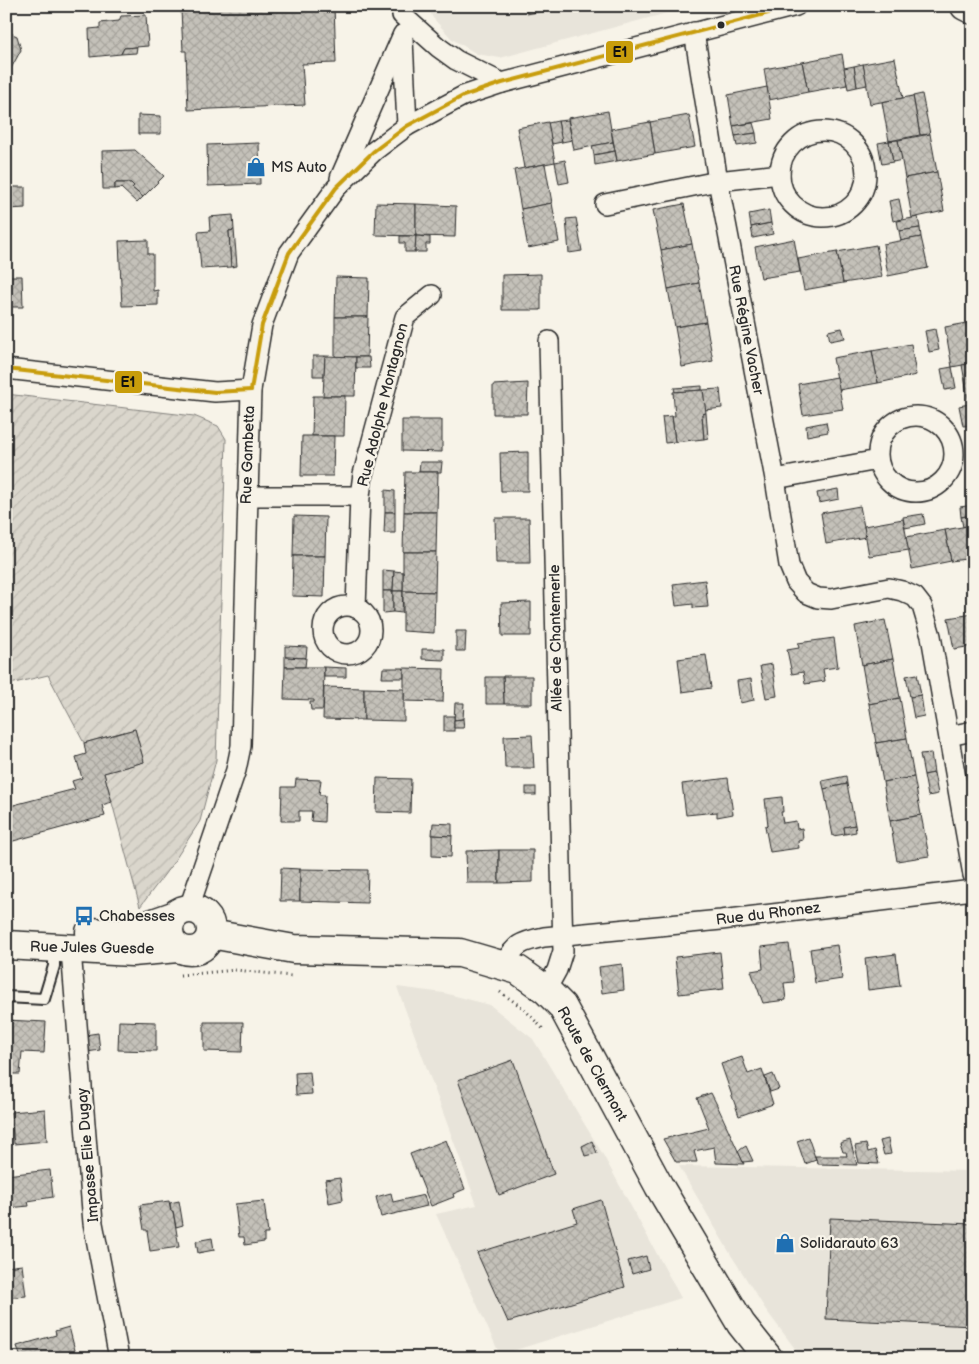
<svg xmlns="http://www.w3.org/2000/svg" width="979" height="1364" font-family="'Balsamiq Sans',sans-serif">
	<defs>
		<pattern id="garden-furrows" width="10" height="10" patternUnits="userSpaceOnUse" patternTransform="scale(1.25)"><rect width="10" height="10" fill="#dad6cc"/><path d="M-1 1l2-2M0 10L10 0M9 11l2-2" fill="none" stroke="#bbb8af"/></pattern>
		<pattern id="building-cross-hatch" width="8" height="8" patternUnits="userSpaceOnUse" patternTransform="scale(1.25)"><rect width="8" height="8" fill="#c4c1b9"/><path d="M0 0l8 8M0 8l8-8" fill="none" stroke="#a9a69f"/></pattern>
	</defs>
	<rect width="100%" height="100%" fill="#f7f3e8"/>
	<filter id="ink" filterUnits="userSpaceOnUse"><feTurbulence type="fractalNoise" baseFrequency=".02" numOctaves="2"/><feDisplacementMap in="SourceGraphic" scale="10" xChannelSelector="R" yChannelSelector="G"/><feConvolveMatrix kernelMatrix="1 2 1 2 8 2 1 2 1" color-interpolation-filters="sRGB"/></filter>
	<g filter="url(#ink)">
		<g fill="#e8e4da">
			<polygon points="427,6 693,6 500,58 477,54 452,39 433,18"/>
			<polygon points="397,987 444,993 490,1005 533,1039 602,1153 681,1298 500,1355 436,1214 477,1205"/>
			<polygon points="679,1166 973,1171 973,1358 802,1358 766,1310 731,1255"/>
		</g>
		<polygon fill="url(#garden-furrows)" stroke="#82807c" points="6,394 194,416 218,426 226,439 216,760 200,821 173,863 140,907 104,773 144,762 135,729 84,743 48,675 6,685"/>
		<g fill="url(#building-cross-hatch)" stroke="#2b2b2b">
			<polygon points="334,6 336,63 302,64 305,105 188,110 186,51 183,51 181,10 281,6"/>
			<polygon points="526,6 569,6 527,14"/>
			<polygon points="146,15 148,46 124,48 121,54 90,57 89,29 100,28 100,23 119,21 121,16"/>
			<polygon points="6,31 17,36 21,50 9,72 6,73"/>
			<polygon points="137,47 136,53 121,54 124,48"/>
			<polygon points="842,54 847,85 808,92 802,62"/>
			<polygon points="895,58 903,98 870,104 863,64"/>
			<polygon points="802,62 808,92 769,100 764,69"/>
			<polygon points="863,64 867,85 857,87 854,66"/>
			<polygon points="854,66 857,87 848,89 844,68"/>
			<polygon points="767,87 772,119 733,126 728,95"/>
			<polygon points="922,94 930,134 920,135 913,96"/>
			<polygon points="913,96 920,135 889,141 882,102"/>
			<polygon points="608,111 613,142 574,150 568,118"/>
			<polygon points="138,115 161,116 161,134 138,134"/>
			<polygon points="689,115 695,147 655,154 650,122"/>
			<polygon points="568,120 572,140 562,142 558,121"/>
			<polygon points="558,121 562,142 552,144 548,123"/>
			<polygon points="548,122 555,162 524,168 517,128"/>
			<polygon points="650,122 655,154 617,161 611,129"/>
			<polygon points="753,123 756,133 735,136 733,126"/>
			<polygon points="756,133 757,143 737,146 735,136"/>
			<polygon points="930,134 937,172 905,178 898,140"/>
			<polygon points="898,140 902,160 893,162 889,141"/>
			<polygon points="889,141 893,162 882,164 878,143"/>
			<polygon points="613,142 615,151 594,155 592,146"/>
			<polygon points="259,143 260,184 208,186 207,145"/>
			<polygon points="135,150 164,176 143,197 132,188 134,186 131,183 115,183 115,189 103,189 102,151"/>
			<polygon points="615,151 617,161 595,165 594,155"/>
			<polygon points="565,160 569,182 559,184 555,162"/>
			<polygon points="545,164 552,203 521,209 514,170"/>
			<polygon points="937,172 944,211 912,218 905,178"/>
			<polygon points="115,183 131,183 134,186 132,188 143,197 137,203 121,188 115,189"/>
			<polygon points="9,187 25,187 25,208 9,209"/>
			<polygon points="899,199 903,219 893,221 889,201"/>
			<polygon points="376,203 416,204 416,236 375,235"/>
			<polygon points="552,203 559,242 528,248 521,209"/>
			<polygon points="416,204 456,206 455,237 416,236"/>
			<polygon points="684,204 692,244 661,250 653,210"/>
			<polygon points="769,210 771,223 751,227 749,214"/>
			<polygon points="233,215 234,230 229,231 231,267 201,269 198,232 210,231 209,217"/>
			<polygon points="918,217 920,228 899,231 897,221"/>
			<polygon points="576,218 582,251 569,253 566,219"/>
			<polygon points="771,223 773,234 753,238 751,227"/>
			<polygon points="920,228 921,237 901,241 899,231"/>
			<polygon points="234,230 237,266 231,267 229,231"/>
			<polygon points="400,236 416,236 415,252 405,252 405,243 400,243"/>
			<polygon points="416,236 430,237 430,244 426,244 426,252 415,252"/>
			<polygon points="921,237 928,268 888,276 883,244"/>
			<polygon points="794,239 800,272 761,278 755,247"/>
			<polygon points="148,240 148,254 153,254 153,291 158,290 158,305 122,306 119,241"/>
			<polygon points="692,244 699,283 668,289 661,250"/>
			<polygon points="876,245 882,277 843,283 837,252"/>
			<polygon points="837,252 843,283 804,290 798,259"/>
			<polygon points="541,274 541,310 502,310 502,275"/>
			<polygon points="6,276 22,276 23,307 6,307"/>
			<polygon points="336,277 369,278 368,317 335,317"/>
			<polygon points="699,283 706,322 675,327 668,289"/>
			<polygon points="335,317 368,317 367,357 335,357"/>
			<polygon points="706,322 713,361 682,367 675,327"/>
			<polygon points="973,322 973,363 952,367 945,327"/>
			<polygon points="842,328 845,338 830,341 828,331"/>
			<polygon points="935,329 939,350 929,352 925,331"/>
			<polygon points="911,344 916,375 878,383 872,351"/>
			<polygon points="872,351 878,383 839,390 833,358"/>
			<polygon points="313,356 325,356 324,376 313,376"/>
			<polygon points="325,356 356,357 355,396 323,396"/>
			<polygon points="356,357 369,357 370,368 356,368"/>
			<polygon points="973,363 973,404 969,404 962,365"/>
			<polygon points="952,367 956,388 945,390 941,369"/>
			<polygon points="837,377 843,409 803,415 798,384"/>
			<polygon points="528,383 527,414 493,414 493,385"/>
			<polygon points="702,386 702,390 675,392 674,388"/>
			<polygon points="720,389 722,408 705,410 703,390"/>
			<polygon points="703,390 706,413 702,414 704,439 675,442 672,416 675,416 673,392"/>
			<polygon points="313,396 345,396 344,436 312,436"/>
			<polygon points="969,404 973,425 963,426 959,406"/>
			<polygon points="706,413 708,438 704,439 702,414"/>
			<polygon points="672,416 675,442 665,443 662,417"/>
			<polygon points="402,420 442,420 442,452 402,451"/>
			<polygon points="826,422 828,432 807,436 806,426"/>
			<polygon points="302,436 334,436 333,476 301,476"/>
			<polygon points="528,452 528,491 501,491 500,453"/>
			<polygon points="420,462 442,462 441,472 419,472"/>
			<polygon points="405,472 438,472 437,512 404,512"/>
			<polygon points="838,489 839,499 819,503 817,493"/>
			<polygon points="385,490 395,491 395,512 385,512"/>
			<polygon points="973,505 973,515 961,517 960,507"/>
			<polygon points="860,506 866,537 826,544 821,513"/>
			<polygon points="385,512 395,512 395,533 384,533"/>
			<polygon points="404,512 437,512 436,552 403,552"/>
			<polygon points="923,514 925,524 905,528 903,517"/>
			<polygon points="973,515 973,525 963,527 961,517"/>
			<polygon points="294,516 326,517 325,556 293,556"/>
			<polygon points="495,518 529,518 530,563 496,563"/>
			<polygon points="903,519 909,550 869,556 864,526"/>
			<polygon points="973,525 973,558 951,561 945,530"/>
			<polygon points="945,530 951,561 912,569 906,537"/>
			<polygon points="403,552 436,552 435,592 403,591"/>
			<polygon points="293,556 325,556 324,597 292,596"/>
			<polygon points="383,570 394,571 393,591 383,591"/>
			<polygon points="394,571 403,572 403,591 393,591"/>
			<polygon points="705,580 708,607 693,608 693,604 676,606 673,584"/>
			<polygon points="383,591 393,591 393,612 383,613"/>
			<polygon points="393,591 403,591 402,613 393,612"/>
			<polygon points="403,591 435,592 434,633 403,631"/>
			<polygon points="531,602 531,636 502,636 501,603"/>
			<polygon points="973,614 973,646 954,649 948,618"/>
			<polygon points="885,620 893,659 862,665 855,626"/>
			<polygon points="456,631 466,631 465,651 456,651"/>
			<polygon points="834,638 838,667 823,669 825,681 805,684 803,672 792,674 787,650 799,648 798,643"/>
			<polygon points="285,646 307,647 306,658 285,657"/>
			<polygon points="422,649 444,649 444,660 422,659"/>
			<polygon points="706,655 711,688 682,692 678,659"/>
			<polygon points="285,657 306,658 305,667 285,667"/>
			<polygon points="893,659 900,698 869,704 862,665"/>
			<polygon points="772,664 777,696 766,698 760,666"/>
			<polygon points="285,667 324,667 323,710 311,710 310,702 314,702 314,700 284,699"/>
			<polygon points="324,667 346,668 346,677 324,677"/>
			<polygon points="383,668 404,668 404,678 382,678"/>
			<polygon points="404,668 444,669 443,702 404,701"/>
			<polygon points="917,674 921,695 910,697 906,676"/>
			<polygon points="503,676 532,676 532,704 504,704"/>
			<polygon points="486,677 503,677 504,704 486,704"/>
			<polygon points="751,679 754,700 740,703 737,681"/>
			<polygon points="324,687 364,688 364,720 323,719"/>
			<polygon points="364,688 404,689 404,721 364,720"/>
			<polygon points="921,695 924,716 914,718 910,697"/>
			<polygon points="900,698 907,738 876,743 869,704"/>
			<polygon points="455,703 464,703 463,719 454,720"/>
			<rect x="444" y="716" width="10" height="15"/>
			<polygon points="463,719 464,728 454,728 454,720"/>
			<polygon points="135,729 144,762 104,773 112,802 102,805 105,816 6,843 6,807 75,789 72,781 82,778 76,757 86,754 84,743"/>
			<polygon points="532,735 534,768 505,768 504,736"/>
			<polygon points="907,738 914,777 883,782 876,743"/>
			<polygon points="931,753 934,773 924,775 920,754"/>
			<polygon points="934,773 938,794 928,796 924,775"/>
			<polygon points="846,776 847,784 824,789 822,781"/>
			<polygon points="914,777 921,815 890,821 883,782"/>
			<polygon points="377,778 411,779 410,813 376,812"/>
			<polygon points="728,778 733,814 717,817 717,812 686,815 682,784"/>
			<polygon points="296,779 321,780 319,795 325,795 324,822 311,821 312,811 299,811 299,821 281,821 282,787 295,787"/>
			<polygon points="847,784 855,825 844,827 845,834 833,836 824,789"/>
			<rect x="526" y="787" width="10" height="8"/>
			<polygon points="782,797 783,812 781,812 783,823 796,821 797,829 802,828 803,840 798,841 799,848 770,852 765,826 768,825 765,799"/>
			<polygon points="921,815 929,856 897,861 890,821"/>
			<polygon points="433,823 452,824 452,836 432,835"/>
			<polygon points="855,825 856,832 845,834 844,827"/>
			<polygon points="432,835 452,836 451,857 432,856"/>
			<polygon points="499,850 499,883 467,883 466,851"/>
			<polygon points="499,850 533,850 533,882 499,883"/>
			<polygon points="281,868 300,869 300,901 280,901"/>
			<polygon points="300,869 368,870 367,903 300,901"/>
			<polygon points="789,944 794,982 784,983 786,1000 763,1003 751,971 763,969 761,947"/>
			<polygon points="837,945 842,979 815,983 810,949"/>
			<polygon points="720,952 724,989 679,994 675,957"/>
			<polygon points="896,954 900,986 868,990 865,958"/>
			<polygon points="622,964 624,990 602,993 599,967"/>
			<polygon points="6,1020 46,1022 44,1053 22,1052 20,1074 6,1074"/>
			<polygon points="119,1021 156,1022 156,1051 118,1050"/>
			<polygon points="204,1022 243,1022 242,1052 204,1051"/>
			<polygon points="98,1033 100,1050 87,1052 85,1035"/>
			<polygon points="742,1057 748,1074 762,1069 773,1104 739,1116 721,1064"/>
			<polygon points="513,1060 554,1174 499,1195 458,1080"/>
			<polygon points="310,1072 312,1094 296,1095 295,1073"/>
			<polygon points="773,1074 779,1089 770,1092 765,1077"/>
			<polygon points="711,1093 717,1105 744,1164 716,1163 714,1147 694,1151 697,1162 676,1162 663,1139 709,1128 697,1098"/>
			<polygon points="45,1109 47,1141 14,1144 11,1112"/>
			<polygon points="808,1137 816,1160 805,1164 797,1141"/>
			<polygon points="888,1139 891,1154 884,1155 880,1141"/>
			<polygon points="446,1140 465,1189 453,1194 454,1197 431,1206 410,1154"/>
			<polygon points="850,1140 857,1165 818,1164 815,1156 847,1156 846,1152 843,1152 840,1143"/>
			<polygon points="592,1141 597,1153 585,1156 582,1146"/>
			<polygon points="866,1144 868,1152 875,1150 879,1164 859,1163 855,1146"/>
			<polygon points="746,1146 753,1161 743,1162 738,1151"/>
			<polygon points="50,1170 53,1197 28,1201 29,1206 8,1208 6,1175"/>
			<polygon points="340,1178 343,1200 329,1203 325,1180"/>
			<polygon points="391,1193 393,1202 424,1195 427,1206 381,1217 376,1197"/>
			<polygon points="601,1200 625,1287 508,1322 477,1253 577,1222 573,1209"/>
			<polygon points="169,1201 171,1211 173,1211 179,1247 150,1251 147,1230 144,1230 140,1205"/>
			<polygon points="179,1201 183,1225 176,1227 173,1211 171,1211 170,1203"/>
			<polygon points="264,1201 268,1234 264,1234 264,1242 245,1245 244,1237 239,1237 235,1204"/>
			<polygon points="830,1218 973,1224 973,1326 826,1319"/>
			<polygon points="212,1238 214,1250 198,1253 196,1241"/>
			<polygon points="646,1256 649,1269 632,1274 628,1261"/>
			<polygon points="22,1265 26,1296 6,1298 6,1267"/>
			<polygon points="69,1327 77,1358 21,1358 17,1346 56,1335 55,1331"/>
		</g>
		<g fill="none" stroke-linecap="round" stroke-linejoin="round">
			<defs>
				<polyline id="lane" points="6,997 44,999 54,966 54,949"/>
				<g id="street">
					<polyline points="402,15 438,47 456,60 502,83"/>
					<polyline points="694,32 718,181 775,479 789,565 796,582 806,593 818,598 831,599 889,588 902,591 915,597 922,606 931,636 973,875"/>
					<polyline points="403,39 407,126"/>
					<circle cx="823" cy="174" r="43"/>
					<polyline points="340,178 403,34"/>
					<polyline points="605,204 718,181 780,174"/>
					<polyline points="6,369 215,392 251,390"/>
					<circle cx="916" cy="454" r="38"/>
					<polyline points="775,479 878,460"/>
					<polyline points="247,496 360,496 363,474 405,317 432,295"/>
					<circle cx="347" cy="630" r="24"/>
					<polyline points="356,608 360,496"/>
					<polyline points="949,736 973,731"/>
					<polyline points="189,908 236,770 241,746 251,390 262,325 289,253 336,188 374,151 407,126 463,96 502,83 796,6"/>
					<polyline points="71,950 93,1223 119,1358"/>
					<path d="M503,965C516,944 520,942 544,937L721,920L973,890"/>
					<polyline points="546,990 557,970 563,951 549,341"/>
				</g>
				<g id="secondary">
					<circle cx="190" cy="930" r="21"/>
					<polyline points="90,932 122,934 173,916"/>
					<polyline points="211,934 294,949 460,953 518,970 546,990 562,1006 659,1186 741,1324 768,1358"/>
					<polyline points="6,945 132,952 178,948"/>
				</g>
				<polyline id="primary" points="965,6 973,10"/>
			</defs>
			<use href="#lane" stroke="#2b2b2b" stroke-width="14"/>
			<use href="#street" stroke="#2b2b2b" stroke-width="22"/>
			<use href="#secondary" stroke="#2b2b2b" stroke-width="31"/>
			<use href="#primary" stroke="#2b2b2b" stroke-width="31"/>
			<g stroke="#2b2b2b" stroke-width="3" stroke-dasharray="1 4" stroke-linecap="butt">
				<polyline points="180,975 236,970 291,976"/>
				<polyline points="500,992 523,1008 544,1030"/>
			</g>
			<use href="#lane" stroke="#f7f3e8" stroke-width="10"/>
			<use href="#street" stroke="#f7f3e8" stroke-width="19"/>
			<use href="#secondary" stroke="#f7f3e8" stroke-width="28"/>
			<use href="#primary" stroke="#f7f3e8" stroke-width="28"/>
			<defs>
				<g id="bus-1">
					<polyline points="6,369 215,392 251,390"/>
					<polyline points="251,390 262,325 289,253 336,188 374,151 407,126 463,96 502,83 795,6"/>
				</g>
			</defs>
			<use href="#bus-1" stroke="#f7f3e8" stroke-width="8"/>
			<use href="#bus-1" stroke="#c89d0b" stroke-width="4"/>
		</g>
	</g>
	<defs>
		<symbol id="shop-bare" viewBox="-9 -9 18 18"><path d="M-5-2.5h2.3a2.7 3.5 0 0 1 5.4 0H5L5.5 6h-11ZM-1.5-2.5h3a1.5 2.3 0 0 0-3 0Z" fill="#1f6fb2" stroke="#f7f3e8" stroke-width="2.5" paint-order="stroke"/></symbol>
		<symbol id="bus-bare" viewBox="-9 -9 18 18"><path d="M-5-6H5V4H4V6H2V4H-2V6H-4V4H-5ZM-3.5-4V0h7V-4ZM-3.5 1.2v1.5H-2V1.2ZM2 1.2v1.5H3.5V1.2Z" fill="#1f6fb2" stroke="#f7f3e8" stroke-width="2.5" paint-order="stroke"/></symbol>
	</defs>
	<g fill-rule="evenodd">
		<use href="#shop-bare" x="242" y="153" width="28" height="28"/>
		<use href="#bus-bare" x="70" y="902" width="28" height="28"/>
		<use href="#shop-bare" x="771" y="1229" width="28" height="28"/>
	</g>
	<circle fill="#2b2b2b" stroke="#f7f3e8" stroke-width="2" cx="721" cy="25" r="4.5"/>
	<g text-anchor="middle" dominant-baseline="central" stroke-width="4.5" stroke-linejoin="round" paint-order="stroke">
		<g font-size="15" fill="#2b2b2b" stroke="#f7f3e8" text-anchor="start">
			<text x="271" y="167">MS Auto</text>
			<text x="99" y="916">Chabesses</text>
			<text x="800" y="1243">Solidarauto 63</text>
		</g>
		<g font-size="15" fill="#2b2b2b" stroke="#f7f3e8">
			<text transform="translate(746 330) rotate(79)">Rue Régine Vacher</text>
			<text transform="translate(383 405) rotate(-76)">Rue Adolphe Montagnon</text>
			<text transform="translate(248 455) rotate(-88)">Rue Gambetta</text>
			<text transform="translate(556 638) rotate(-91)">Allée de Chantemerle</text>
			<text transform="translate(768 914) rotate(-7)">Rue du Rhonez</text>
			<text transform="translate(92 948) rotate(1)">Rue Jules Guesde</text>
			<text transform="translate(592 1064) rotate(61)">Route de Clermont</text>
			<text transform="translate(88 1155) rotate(-95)">Impasse Elie Dugay</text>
		</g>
	</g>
	<g stroke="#f7f3e8" stroke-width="2">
		<rect x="605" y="40" width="29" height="24" rx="5" fill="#c89d0b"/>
		<rect x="114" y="370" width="29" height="24" rx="5" fill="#c89d0b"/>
	</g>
	<g font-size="14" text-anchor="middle" font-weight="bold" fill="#111">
		<text x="620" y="57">E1</text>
		<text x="128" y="387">E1</text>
	</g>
	<rect width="979" height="1364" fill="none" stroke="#f7f3e8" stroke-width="25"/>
	<rect x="12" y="12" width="954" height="1339" fill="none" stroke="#2b2b2b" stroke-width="2" filter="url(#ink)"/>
</svg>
